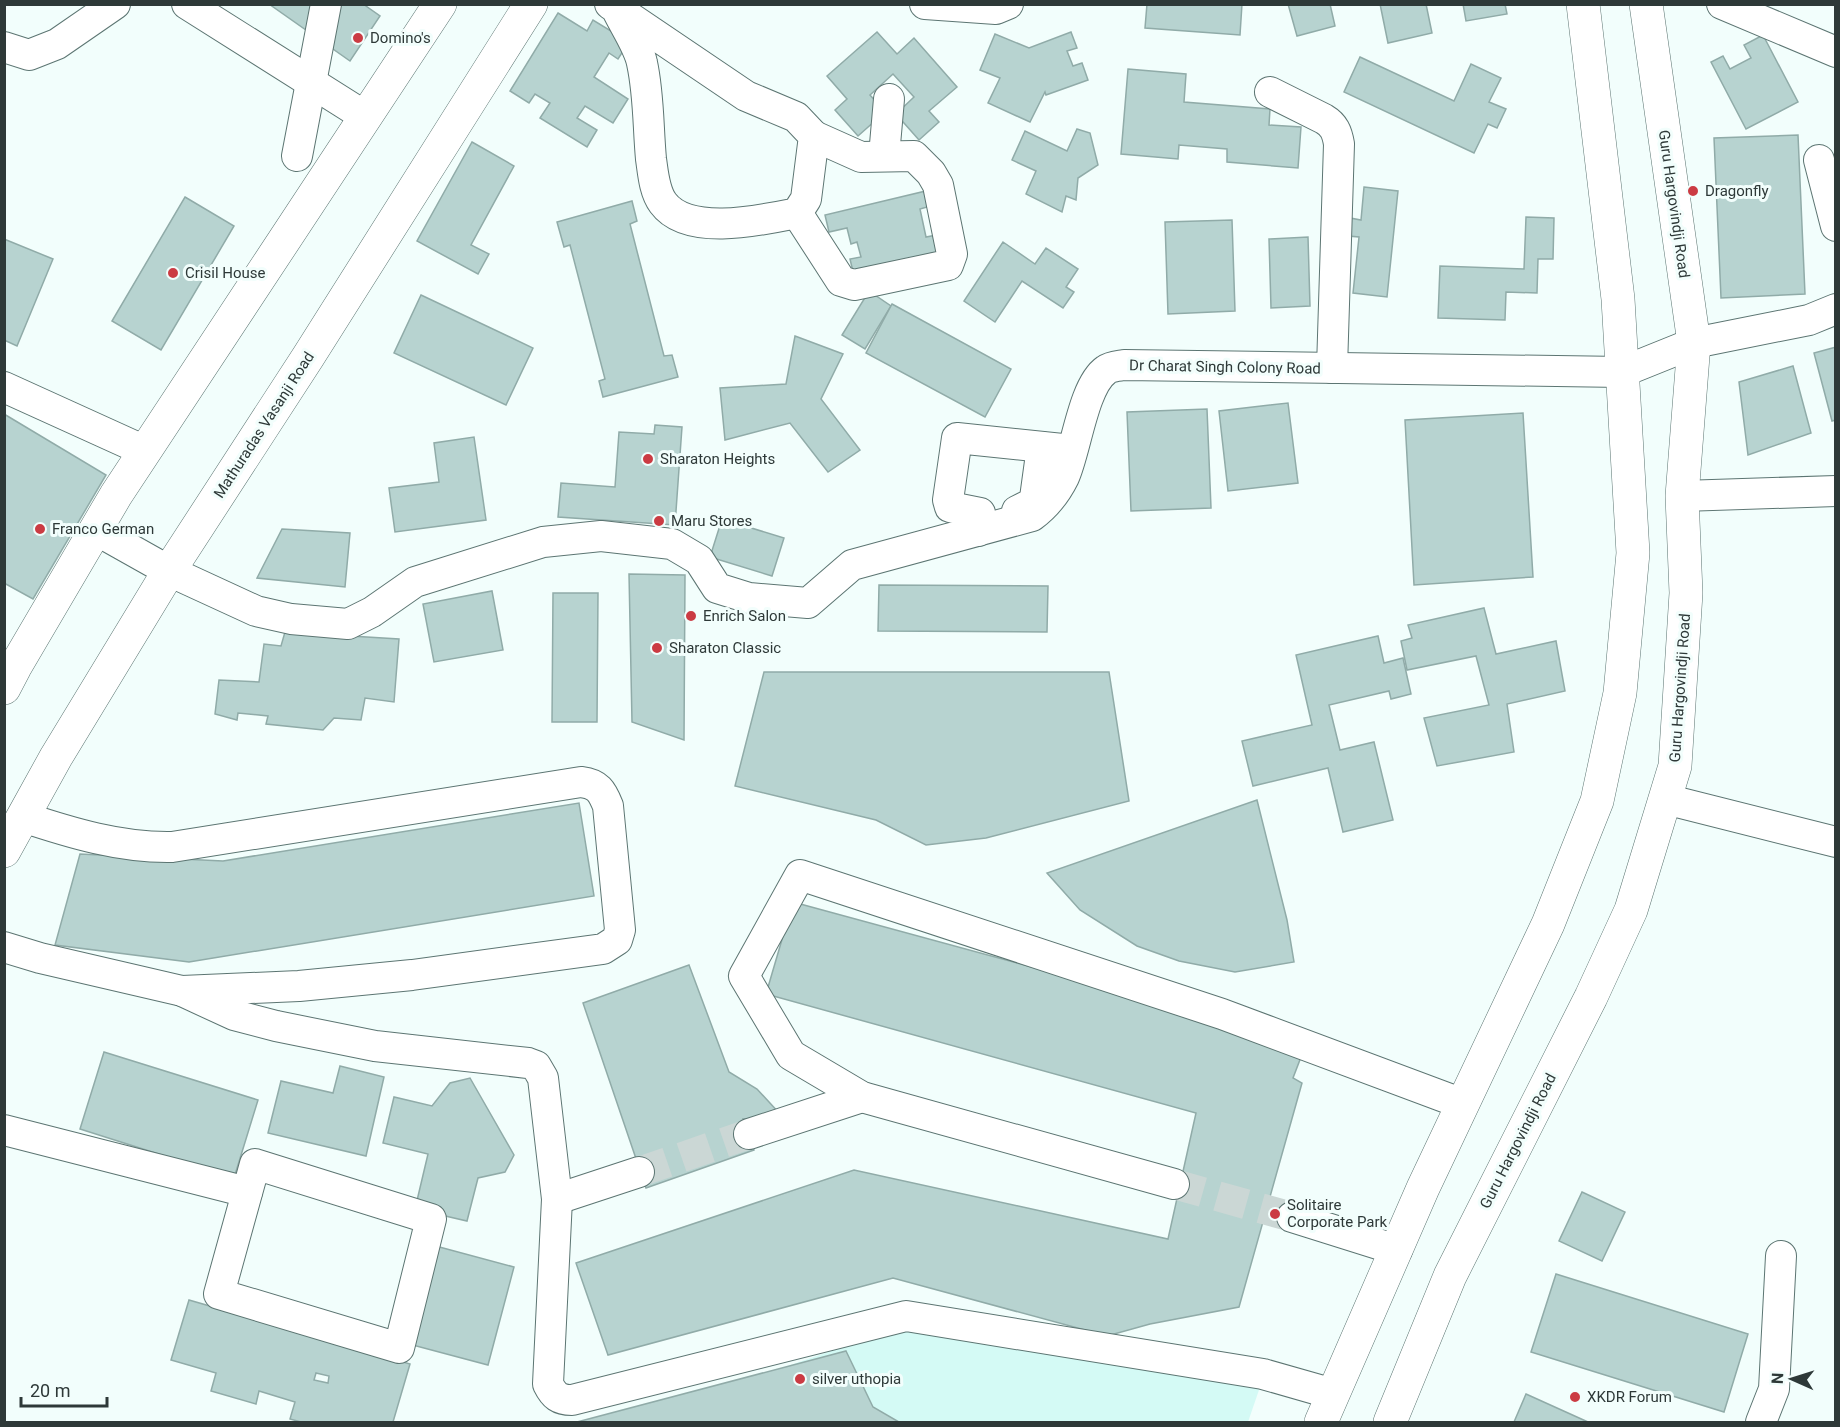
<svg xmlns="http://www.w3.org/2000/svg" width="1840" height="1427" font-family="Roboto,sans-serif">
	<rect width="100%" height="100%" fill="#f2fefc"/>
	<polygon fill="#d4faf5" points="901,1327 1260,1387 1248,1422 624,1422"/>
	<g fill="#b7d3d0" stroke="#90aba8" stroke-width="1.5" fill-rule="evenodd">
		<polygon points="269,4 363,4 380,16 350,61"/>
		<polygon points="1147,4 1242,4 1240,35 1145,28"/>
		<polygon points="1288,4 1330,4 1335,26 1297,36"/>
		<polygon points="1380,4 1426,4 1432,33 1388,43"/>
		<polygon points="1463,4 1505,4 1507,14 1466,21"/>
		<polygon points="558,13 587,31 593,20 629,42 618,59 609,53 594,77 628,99 613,123 585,106 577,118 597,130 587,147 540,118 550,103 535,94 529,103 510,91"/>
		<polygon points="877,32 897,54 914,38 957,87 929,111 939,122 919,140 896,114 914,97 893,74 870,95 885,112 858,136 835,110 847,99 827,76"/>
		<polygon points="1071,32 1077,48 1067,51 1073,66 1082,63 1088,80 1046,95 1045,92 1030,122 988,103 1000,78 980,70 995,34 1029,48"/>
		<polygon points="1763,35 1798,102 1746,129 1711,62 1723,56 1730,69 1751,58 1744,45"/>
		<polygon points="1360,57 1454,101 1471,64 1501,78 1489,102 1506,109 1497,128 1488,124 1474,153 1344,92"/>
		<polygon points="1128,69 1186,74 1184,102 1270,109 1269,125 1301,127 1298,168 1227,162 1227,149 1179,145 1178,159 1121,154"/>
		<polygon points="1077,129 1090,133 1098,165 1078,178 1076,200 1066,196 1062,212 1026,194 1036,171 1012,160 1025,131 1067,151"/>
		<polygon points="1798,135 1805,294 1721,298 1714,138"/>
		<polygon points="472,142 514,166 471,245 489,254 478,274 417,241"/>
		<polygon points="1364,187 1398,191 1387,297 1353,293 1359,237 1348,236 1350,218 1361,220"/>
		<polygon points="930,190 934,205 920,209 926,237 941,234 947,257 855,280 850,259 861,257 857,242 851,244 847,228 829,232 825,215"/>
		<polygon points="185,197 234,226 161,350 112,321"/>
		<polygon points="632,201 637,221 630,224 664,356 672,355 678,377 603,397 599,381 605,379 570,245 564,247 557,222"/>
		<polygon points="1526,217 1554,218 1553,259 1538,259 1537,293 1506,292 1505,320 1438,318 1440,266 1524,269"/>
		<polygon points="1232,220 1235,311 1168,314 1165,222"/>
		<polygon points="1308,237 1310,306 1271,308 1269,239"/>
		<polygon points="4,239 53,259 17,346 4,340"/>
		<polygon points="1003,242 1035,264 1046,248 1078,269 1066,287 1074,292 1063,308 1022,281 995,322 964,301"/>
		<polygon points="869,291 891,306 865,349 842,335"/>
		<polygon points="421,295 533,348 506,405 394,353"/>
		<polygon points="892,304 1011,369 985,417 866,353"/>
		<polygon points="795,336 843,354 821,399 860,450 828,472 790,423 725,440 720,388 786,384"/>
		<polygon points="1836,347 1836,420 1832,421 1814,353"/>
		<polygon points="1793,366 1811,433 1748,455 1739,382"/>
		<polygon points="1288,403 1298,483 1228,491 1219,411"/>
		<polygon points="1207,409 1211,508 1131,511 1127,412"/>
		<polygon points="1523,413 1533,577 1414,585 1405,420"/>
		<polygon points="4,414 106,475 33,599 4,583"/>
		<polygon points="655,425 682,427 675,525 558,517 561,483 615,487 619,432 654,434"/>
		<polygon points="474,437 486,520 395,532 389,488 439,482 434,443"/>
		<polygon points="722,519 784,538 772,576 710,557"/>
		<polygon points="282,529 350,533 345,587 257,578"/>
		<polygon points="629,574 685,575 684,740 632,722"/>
		<polygon points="879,585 1048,586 1047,632 878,631"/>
		<polygon points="492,591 503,650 434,662 423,604"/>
		<polygon points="553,593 598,593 597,722 552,722"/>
		<polygon points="1484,608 1496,654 1556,641 1565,691 1507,704 1514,752 1437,766 1424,718 1489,705 1476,656 1407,670 1401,641 1412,638 1408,625"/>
		<polygon points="285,632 399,639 394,702 365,698 361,720 334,718 323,730 266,724 268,716 238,713 237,720 215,714 219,680 259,682 264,644 281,646"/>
		<polygon points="1378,636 1384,663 1403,658 1411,694 1391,699 1389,691 1329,705 1340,750 1374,742 1393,820 1343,832 1328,768 1253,786 1242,741 1312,725 1296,655"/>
		<polygon points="764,672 1109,672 1129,801 986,838 926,845 876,820 735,786"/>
		<polygon points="1257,800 1287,920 1294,962 1235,972 1179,961 1137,946 1080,910 1047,873"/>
		<polygon points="579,803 594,896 189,962 55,945 80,854 223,861"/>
		<polygon points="793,902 1227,1020 1301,1057 1293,1078 1302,1083 1239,1307 1150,1324 1107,1336 893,1278 608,1355 576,1263 854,1170 1168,1239 1196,1113 766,994"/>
		<polygon points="689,965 729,1072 757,1089 782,1116 743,1119 754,1150 646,1188 583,1003"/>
		<polygon points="104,1052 258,1100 234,1178 80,1129"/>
		<polygon points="340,1066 384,1077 366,1156 268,1133 281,1081 333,1093"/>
		<polygon points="470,1078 514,1155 505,1172 478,1178 467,1221 415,1209 428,1154 383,1143 394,1097 432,1106 450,1083"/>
		<polygon points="1582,1192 1625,1212 1602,1261 1559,1241"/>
		<polygon points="432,1245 514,1267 488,1365 405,1343"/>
		<polygon points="1556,1274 1748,1334 1724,1412 1531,1352"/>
		<path d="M189,1300L410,1364L393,1422H301L290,1419L295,1402L259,1391L256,1404L211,1391L216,1373L171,1360ZM316,1373L329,1376L328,1383L314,1380Z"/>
		<polygon points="846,1351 873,1407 899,1422 577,1422"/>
		<polygon points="1526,1394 1588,1422 1514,1422"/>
	</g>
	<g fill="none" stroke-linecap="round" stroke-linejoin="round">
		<g stroke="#cbd7d5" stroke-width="30" stroke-dasharray="30 15" stroke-linecap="butt">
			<polyline points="639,1172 749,1134"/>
			<polyline points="1174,1184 1292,1217"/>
		</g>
		<defs>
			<g id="minor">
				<polyline points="187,4 366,117"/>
				<path d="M610,4L746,96L796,117L814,136L806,199L797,213C762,220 688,237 663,203C654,191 653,172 651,159C648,127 649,95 642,63C639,47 624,25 617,10"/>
				<polyline points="925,4 996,9 1008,4"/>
				<polyline points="1722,4 1836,52"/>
				<polyline points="4,47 29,55 57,44 115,4"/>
				<path d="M1270,92L1324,119C1334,125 1337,132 1339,144L1332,368"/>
				<polyline points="297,156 326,4"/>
				<polyline points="884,156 889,99"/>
				<polyline points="1819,160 1836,226"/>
				<polyline points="797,213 841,281 854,285 948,265 952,254 938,185 931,173 914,156 861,157 814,136"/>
				<polyline points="4,387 145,451"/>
				<polyline points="1682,496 1836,491"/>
				<polyline points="1017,511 1031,504 1035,498 1042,447"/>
				<path d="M96,530L169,571L256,611L291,619L348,624L372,612L415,582L543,542L601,536L672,544L699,560L717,588L749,598L808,603L852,565L1032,516C1047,505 1056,493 1064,477C1076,451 1083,386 1106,370C1111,366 1118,366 1124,365L1622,372L1694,343L1809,320L1836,309"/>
				<polyline points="978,531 980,513 950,507 948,500 957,438 1072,450"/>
				<polyline points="1665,799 1836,842"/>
				<path d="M4,947L40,958L182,991L299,986L412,975L603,949L617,940L620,930L608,806C602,791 598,784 581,782L172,847C121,848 71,833 23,817"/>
				<path d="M182,991L234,1015L276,1026L375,1046L528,1063L536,1066L543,1078L557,1199L548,1384C554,1396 559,1400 572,1400L906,1316L1263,1374L1333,1394"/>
				<polyline points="4,1130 247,1192"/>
				<polyline points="749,1134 862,1097"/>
				<polygon points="255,1164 431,1219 399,1348 219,1294"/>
				<polyline points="1174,1184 862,1097 791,1055 744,976 800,875 1222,1014 1463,1104"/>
				<polyline points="557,1199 639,1172"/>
				<polyline points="1292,1217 1397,1250"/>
				<polyline points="1761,1422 1774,1389 1781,1256"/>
			</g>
			<g id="major">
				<polyline points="4,688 15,667 116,495 440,4"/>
				<polyline points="4,851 56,757 169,571 308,357 531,4"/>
				<polyline points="1321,1422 1423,1188 1548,924 1597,801 1620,693 1633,553 1618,299 1583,4"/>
				<polyline points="1390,1422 1450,1276 1591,997 1631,910 1675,766 1686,593 1682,496 1694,343 1646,4"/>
			</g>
		</defs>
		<use href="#minor" stroke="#5c7572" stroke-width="32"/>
		<use href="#major" stroke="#5c7572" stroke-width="34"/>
		<use href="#minor" stroke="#fff" stroke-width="30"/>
		<use href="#major" stroke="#fff" stroke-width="33"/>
	</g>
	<g fill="#cb3b43" stroke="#f2fefc" stroke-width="2">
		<circle cx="358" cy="38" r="6"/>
		<circle cx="1693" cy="191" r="6"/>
		<circle cx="173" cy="273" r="6"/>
		<circle cx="648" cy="459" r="6"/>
		<circle cx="659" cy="521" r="6"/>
		<circle cx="40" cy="529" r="6"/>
		<circle cx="691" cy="616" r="6"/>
		<circle cx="657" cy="648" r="6"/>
		<circle cx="1275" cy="1214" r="6"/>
		<circle cx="800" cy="1379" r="6"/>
		<circle cx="1575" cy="1397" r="6"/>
	</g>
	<g text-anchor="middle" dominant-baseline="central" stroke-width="6" stroke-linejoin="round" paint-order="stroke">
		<g font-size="15" fill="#2e3938" stroke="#f2fefc" text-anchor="start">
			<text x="370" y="38">Domino's</text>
			<text x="1705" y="191">Dragonfly</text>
			<text x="185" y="273">Crisil House</text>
			<text x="660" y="459">Sharaton Heights</text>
			<text x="671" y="521">Maru Stores</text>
			<text x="52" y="529">Franco German</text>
			<text x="703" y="616">Enrich Salon</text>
			<text x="669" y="648">Sharaton Classic</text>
			<text x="1287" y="1205">Solitaire<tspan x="1287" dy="17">Corporate Park</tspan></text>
			<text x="812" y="1379">silver uthopia</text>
			<text x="1587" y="1397">XKDR Forum</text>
		</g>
		<g font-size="15" fill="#2e3938" stroke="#f2fefc">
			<text transform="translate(1674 204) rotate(82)">Guru Hargovindji Road</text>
			<text transform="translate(1225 367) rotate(1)">Dr Charat Singh Colony Road</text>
			<text transform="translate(264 425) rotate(-57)">Mathuradas Vasanji Road</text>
			<text transform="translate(1680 688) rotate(-86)">Guru Hargovindji Road</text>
			<text transform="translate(1518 1141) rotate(-63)">Guru Hargovindji Road</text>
		</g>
	</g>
	<rect width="1840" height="1427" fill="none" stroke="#2e3938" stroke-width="12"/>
	<g transform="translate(1792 1379) rotate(273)" stroke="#f2fefc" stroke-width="4.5" paint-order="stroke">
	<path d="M0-4.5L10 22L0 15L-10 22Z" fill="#2e3938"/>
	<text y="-9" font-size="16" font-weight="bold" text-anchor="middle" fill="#2e3938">N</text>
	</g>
	<path d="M21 1397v9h86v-9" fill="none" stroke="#2e3938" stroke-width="3"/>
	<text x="30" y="1397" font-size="18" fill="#2e3938" stroke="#f2fefc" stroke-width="4.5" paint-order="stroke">20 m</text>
</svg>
